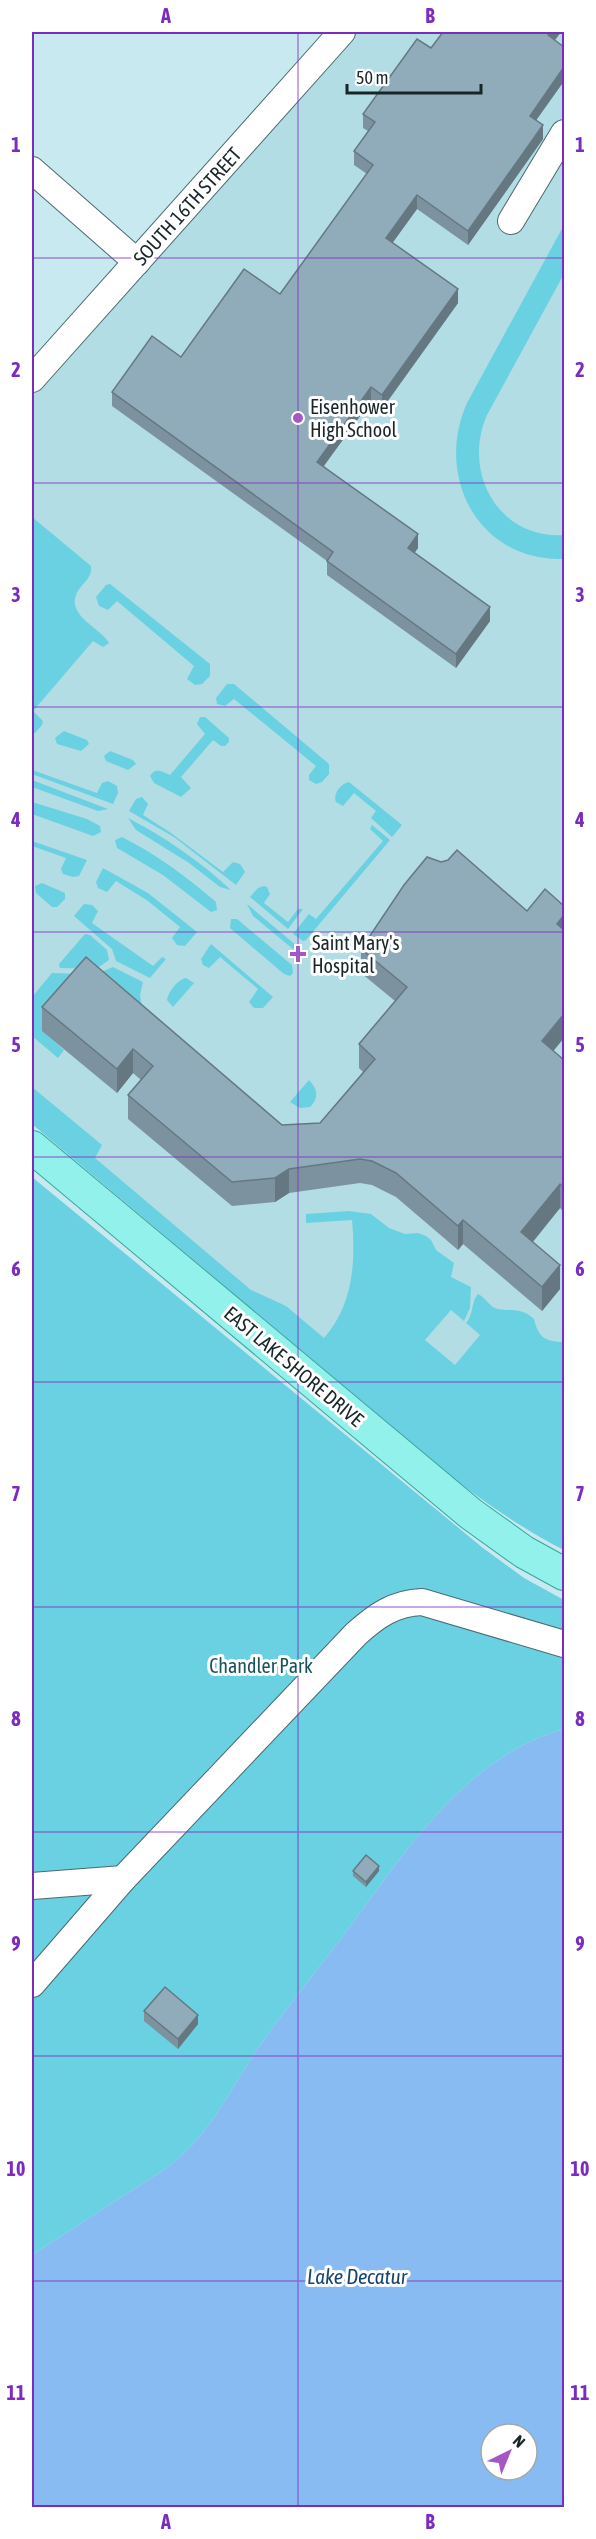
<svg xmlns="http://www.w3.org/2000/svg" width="596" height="2539" font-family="'Asap Condensed',sans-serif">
	<rect width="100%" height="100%" fill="#c8e9ef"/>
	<polygon fill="#b3dde4" points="342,32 564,32 564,1550 532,1533 488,1504 448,1474 32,1124 32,379"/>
	<g fill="#69d1e1">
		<path d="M564,225V274L487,415C462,472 498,539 564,535V559C479,562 434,477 467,403Z"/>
		<path d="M32,517L91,566C93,579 80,584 76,595C68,617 101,628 109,643L103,647L93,641L33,711L43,721L42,725L35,733L32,732Z"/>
		<polygon points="110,584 210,664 210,676 202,684 195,685 187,679 194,666 117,601 108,610 99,606 96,597 106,585"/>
		<polygon points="227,684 234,684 329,764 329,774 322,782 316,784 309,780 309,775 316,766 234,699 225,706 217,704 216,698"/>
		<path d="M200,717H205L229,738V742L225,746H221L213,740L181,777L191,788L181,797L154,783L150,776C156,766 162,772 170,775L205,734L197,724Z"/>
		<polygon points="64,731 87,740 89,744 81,751 57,744 55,738"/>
		<polygon points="110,751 133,760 136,764 128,770 106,761 104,756"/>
		<polygon points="32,770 97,793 102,783 108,781 117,786 118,793 113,804 32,774"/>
		<polygon points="32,780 108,809 98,811 32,787"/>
		<path d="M349,782L402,825L392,837L371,818L376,811L354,793L343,806L336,802C333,794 340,784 349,782Z"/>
		<polygon points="142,797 148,804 143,815 171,833 223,872 233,862 240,864 245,872 236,885 174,837 129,811 136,799"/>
		<polygon points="32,802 87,819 100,826 101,832 93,836 32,814"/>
		<path d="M128,818C165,837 201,862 231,890L220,887L189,863L136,830Z"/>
		<polygon points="372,825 390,840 306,940 303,941 293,934 309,914 316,919 383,841 370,829"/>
		<path d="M122,837C156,854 187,877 216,902L217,910L211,912L163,875L117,848L115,840Z"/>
		<polygon points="32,841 87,860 79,876 73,877 63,874 61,869 66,858 32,846"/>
		<polygon points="103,868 148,893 197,932 185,946 177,945 172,938 180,927 148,901 116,881 107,892 98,888 96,882"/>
		<polygon points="42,883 65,893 65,899 57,907 52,907 36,893 35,886"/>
		<polygon points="264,886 267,887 270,894 264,903 288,922 298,909 303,909 288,929 250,897 258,888"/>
		<polygon points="84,904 92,905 98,911 92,923 153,966 162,957 166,959 150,978 116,961 112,949 74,916"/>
		<polygon points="247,904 297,946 294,950 253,916"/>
		<polygon points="231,919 237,919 292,965 293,973 290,976 284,974 230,928"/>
		<polygon points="85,934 90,935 107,950 109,960 96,969 60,968 59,964"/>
		<polygon points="211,944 273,997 263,1008 254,1008 249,1002 258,989 220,957 209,968 203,965 201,959"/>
		<polygon points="113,967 143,982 140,995 142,1007 96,974"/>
		<polygon points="52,973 81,974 43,1031 64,1050 58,1058 32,1036 32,997"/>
		<path d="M186,978L194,983L173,1007L167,1000C168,992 178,979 186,978Z"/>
		<path d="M309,1080C318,1089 319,1098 310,1107L300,1108L290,1102Z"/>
		<path d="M32,1087L102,1145L95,1158L251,1290L286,1306L324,1338C353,1305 356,1262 352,1220L306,1223V1214L349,1211L371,1214L389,1228L405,1234L418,1233L426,1236L431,1240L436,1250L454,1263L451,1277L471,1287L470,1308L464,1321L451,1310L425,1340L455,1365L480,1335L466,1323C474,1314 471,1301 478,1294C484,1297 488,1303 493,1307C506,1314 518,1304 534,1319C538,1336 544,1342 564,1342V1550C523,1529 485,1503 448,1474L32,1124Z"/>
		<path d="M32,1177L483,1548L524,1578L564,1600V1729C463,1757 402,1857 343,1936C315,1973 285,2010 258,2048C228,2092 212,2133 168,2167L32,2255Z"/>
	</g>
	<path fill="#89bbf3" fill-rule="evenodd" d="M564,1729V2507H32V2255L168,2167C212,2133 228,2092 258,2048C285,2010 315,1973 343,1936C402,1857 463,1757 564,1729ZM491,2434H527V2470H491Z"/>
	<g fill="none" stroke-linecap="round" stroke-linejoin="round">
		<defs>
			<g id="minor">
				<polyline points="32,170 137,262"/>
				<polyline points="511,221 564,133"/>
				<polyline points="32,379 342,32"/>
				<polyline points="32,1886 123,1879"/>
				<path d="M32,1984L123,1879L356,1634C376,1616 394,1603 422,1602L564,1644"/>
			</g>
			<polyline id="major" points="32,1147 471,1514 524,1552 564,1574"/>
		</defs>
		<use href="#minor" stroke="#4c6a6f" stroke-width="28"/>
		<use href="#major" stroke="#39a59e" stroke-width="34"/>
		<use href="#minor" stroke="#fff" stroke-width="26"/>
		<use href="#major" stroke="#92f2eb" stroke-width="32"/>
	</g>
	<g fill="#7c939f">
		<polygon points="443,32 561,32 555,40 564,47 564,81 536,120 543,139 468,245 417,209 392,243 458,303 382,409 371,401 324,466 418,548 414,553 490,621 456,668 327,575 327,561 112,406 112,392 181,357 280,294 367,174 354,165 354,151 368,131 363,128 363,114 431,48"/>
		<polygon points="361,949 554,1051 564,1060 564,1212 560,1208 533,1242 560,1289 542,1311 463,1244 458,1250 396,1197 372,1185 360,1183 289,1193 275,1202 232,1206 128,1119 128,1095 141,1080 133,1073 117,1093 42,1031 42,1007 86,957 282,1125 320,1123 363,1072 359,1068 359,1044 395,1001 361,973"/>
		<polygon points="353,1871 379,1871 366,1887 353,1876"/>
		<polygon points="144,2011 198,2024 178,2049 144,2021"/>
	</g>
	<g fill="#657882">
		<polygon points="551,32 561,32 548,49 548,35"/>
		<polygon points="564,67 564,81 530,129 530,116"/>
		<polygon points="543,125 543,139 468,245 468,231"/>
		<polygon points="417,195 417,209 386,252 386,238"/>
		<polygon points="458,289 458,303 382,409 382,395"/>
		<polygon points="371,387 371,401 317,475 317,462"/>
		<polygon points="418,534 418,548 408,562 408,548"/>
		<polygon points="490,607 490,621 456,668 456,654"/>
		<polygon points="564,915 564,939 557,924"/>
		<polygon points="564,1014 564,1038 542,1065 542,1041"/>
		<polygon points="133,1049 133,1073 117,1093 117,1069"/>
		<polygon points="289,1169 289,1193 275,1202 275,1178"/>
		<polygon points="560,1184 560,1208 521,1256 521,1232"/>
		<polygon points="463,1220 463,1244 458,1250 458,1226"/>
		<polygon points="560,1265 560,1289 542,1311 542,1287"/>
		<polygon points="379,1866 379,1871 366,1887 366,1882"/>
		<polygon points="198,2015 198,2024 178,2049 178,2039"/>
	</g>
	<g fill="#90abb9" stroke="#657882" stroke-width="1.5">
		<polygon points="443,32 551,32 548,35 564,47 564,67 530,116 543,125 468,231 417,195 386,238 458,289 382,395 371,387 317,462 418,534 408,548 490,607 456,654 327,561 333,552 112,392 152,336 181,357 244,269 280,294 373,165 354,151 375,122 363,114 417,39 431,48"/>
		<polygon points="457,850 527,911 545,889 564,906 564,915 557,924 564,930 564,1014 542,1041 564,1060 564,1087 563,1088 564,1089 564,1188 560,1184 521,1232 560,1265 542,1287 463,1220 458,1226 396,1173 372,1161 360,1159 289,1169 275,1178 232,1182 128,1095 153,1066 133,1049 117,1069 42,1007 86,957 282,1125 320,1123 375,1059 359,1044 407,987 361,949 404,885 427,857 441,862 448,860"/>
		<polygon points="366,1855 379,1866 366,1882 353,1871"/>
		<polygon points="165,1987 198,2015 178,2039 144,2011"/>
	</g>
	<path fill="none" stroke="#7b2cbf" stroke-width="1.5" stroke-opacity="0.55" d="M298,32V2508M32,258H564M32,483H564M32,707H564M32,932H564M32,1157H564M32,1382H564M32,1607H564M32,1832H564M32,2056H564M32,2281H564"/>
	<g fill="#a756c7" stroke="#fff" stroke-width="2">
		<circle cx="298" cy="418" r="6"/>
		<path d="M295 945h6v6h6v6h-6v6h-6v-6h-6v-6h6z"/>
	</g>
	<g text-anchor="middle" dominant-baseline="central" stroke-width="6" stroke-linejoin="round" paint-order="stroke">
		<g font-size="20" fill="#192628" stroke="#fff">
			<text transform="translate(187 206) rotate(-48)">SOUTH 16TH STREET</text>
			<text transform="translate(294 1366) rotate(40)">EAST LAKE SHORE DRIVE</text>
		</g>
		<g font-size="20" fill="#192628" stroke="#fff" text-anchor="start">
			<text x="310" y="406">Eisenhower<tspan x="310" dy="23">High School</tspan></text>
			<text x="312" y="942">Saint Mary's<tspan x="312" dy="23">Hospital</tspan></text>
		</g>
		<g font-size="20" fill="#18535b" stroke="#fff">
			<text x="261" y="1665">Chandler Park</text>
		</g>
		<g font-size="21" font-style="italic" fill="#174471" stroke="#fff">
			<text x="357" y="2276">Lake Decatur</text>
		</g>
	</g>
	<rect width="596" height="2539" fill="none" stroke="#ffffff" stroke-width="66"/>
	<g transform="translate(509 2452) rotate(43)"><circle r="28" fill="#ffffff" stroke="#a3a8a9" stroke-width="1.5"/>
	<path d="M0-4.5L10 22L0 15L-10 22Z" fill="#a756c7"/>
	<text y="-9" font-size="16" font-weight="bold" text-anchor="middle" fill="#192628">N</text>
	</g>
	<path d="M347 84v9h134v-9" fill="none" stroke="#192628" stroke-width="3"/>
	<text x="356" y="84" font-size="18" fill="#192628" stroke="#ffffff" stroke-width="4.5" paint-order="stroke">50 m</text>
	<rect x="33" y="33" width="530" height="2473" fill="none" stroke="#7b2cbf" stroke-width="2"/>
	<g font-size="20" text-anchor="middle" font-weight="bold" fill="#7b2cbf">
		<text x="166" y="23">A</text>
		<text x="430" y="23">B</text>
		<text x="16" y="152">1</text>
		<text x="580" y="152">1</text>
		<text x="16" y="377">2</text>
		<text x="580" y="377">2</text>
		<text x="16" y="602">3</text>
		<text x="580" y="602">3</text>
		<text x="16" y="827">4</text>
		<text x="580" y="827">4</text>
		<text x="16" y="1052">5</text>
		<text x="580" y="1052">5</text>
		<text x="16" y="1276">6</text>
		<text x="580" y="1276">6</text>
		<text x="16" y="1501">7</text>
		<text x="580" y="1501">7</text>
		<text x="16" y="1726">8</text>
		<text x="580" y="1726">8</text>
		<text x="16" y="1951">9</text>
		<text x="580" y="1951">9</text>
		<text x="16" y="2176">10</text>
		<text x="580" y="2176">10</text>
		<text x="16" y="2400">11</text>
		<text x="580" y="2400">11</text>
		<text x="166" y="2529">A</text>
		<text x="430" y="2529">B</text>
	</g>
</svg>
